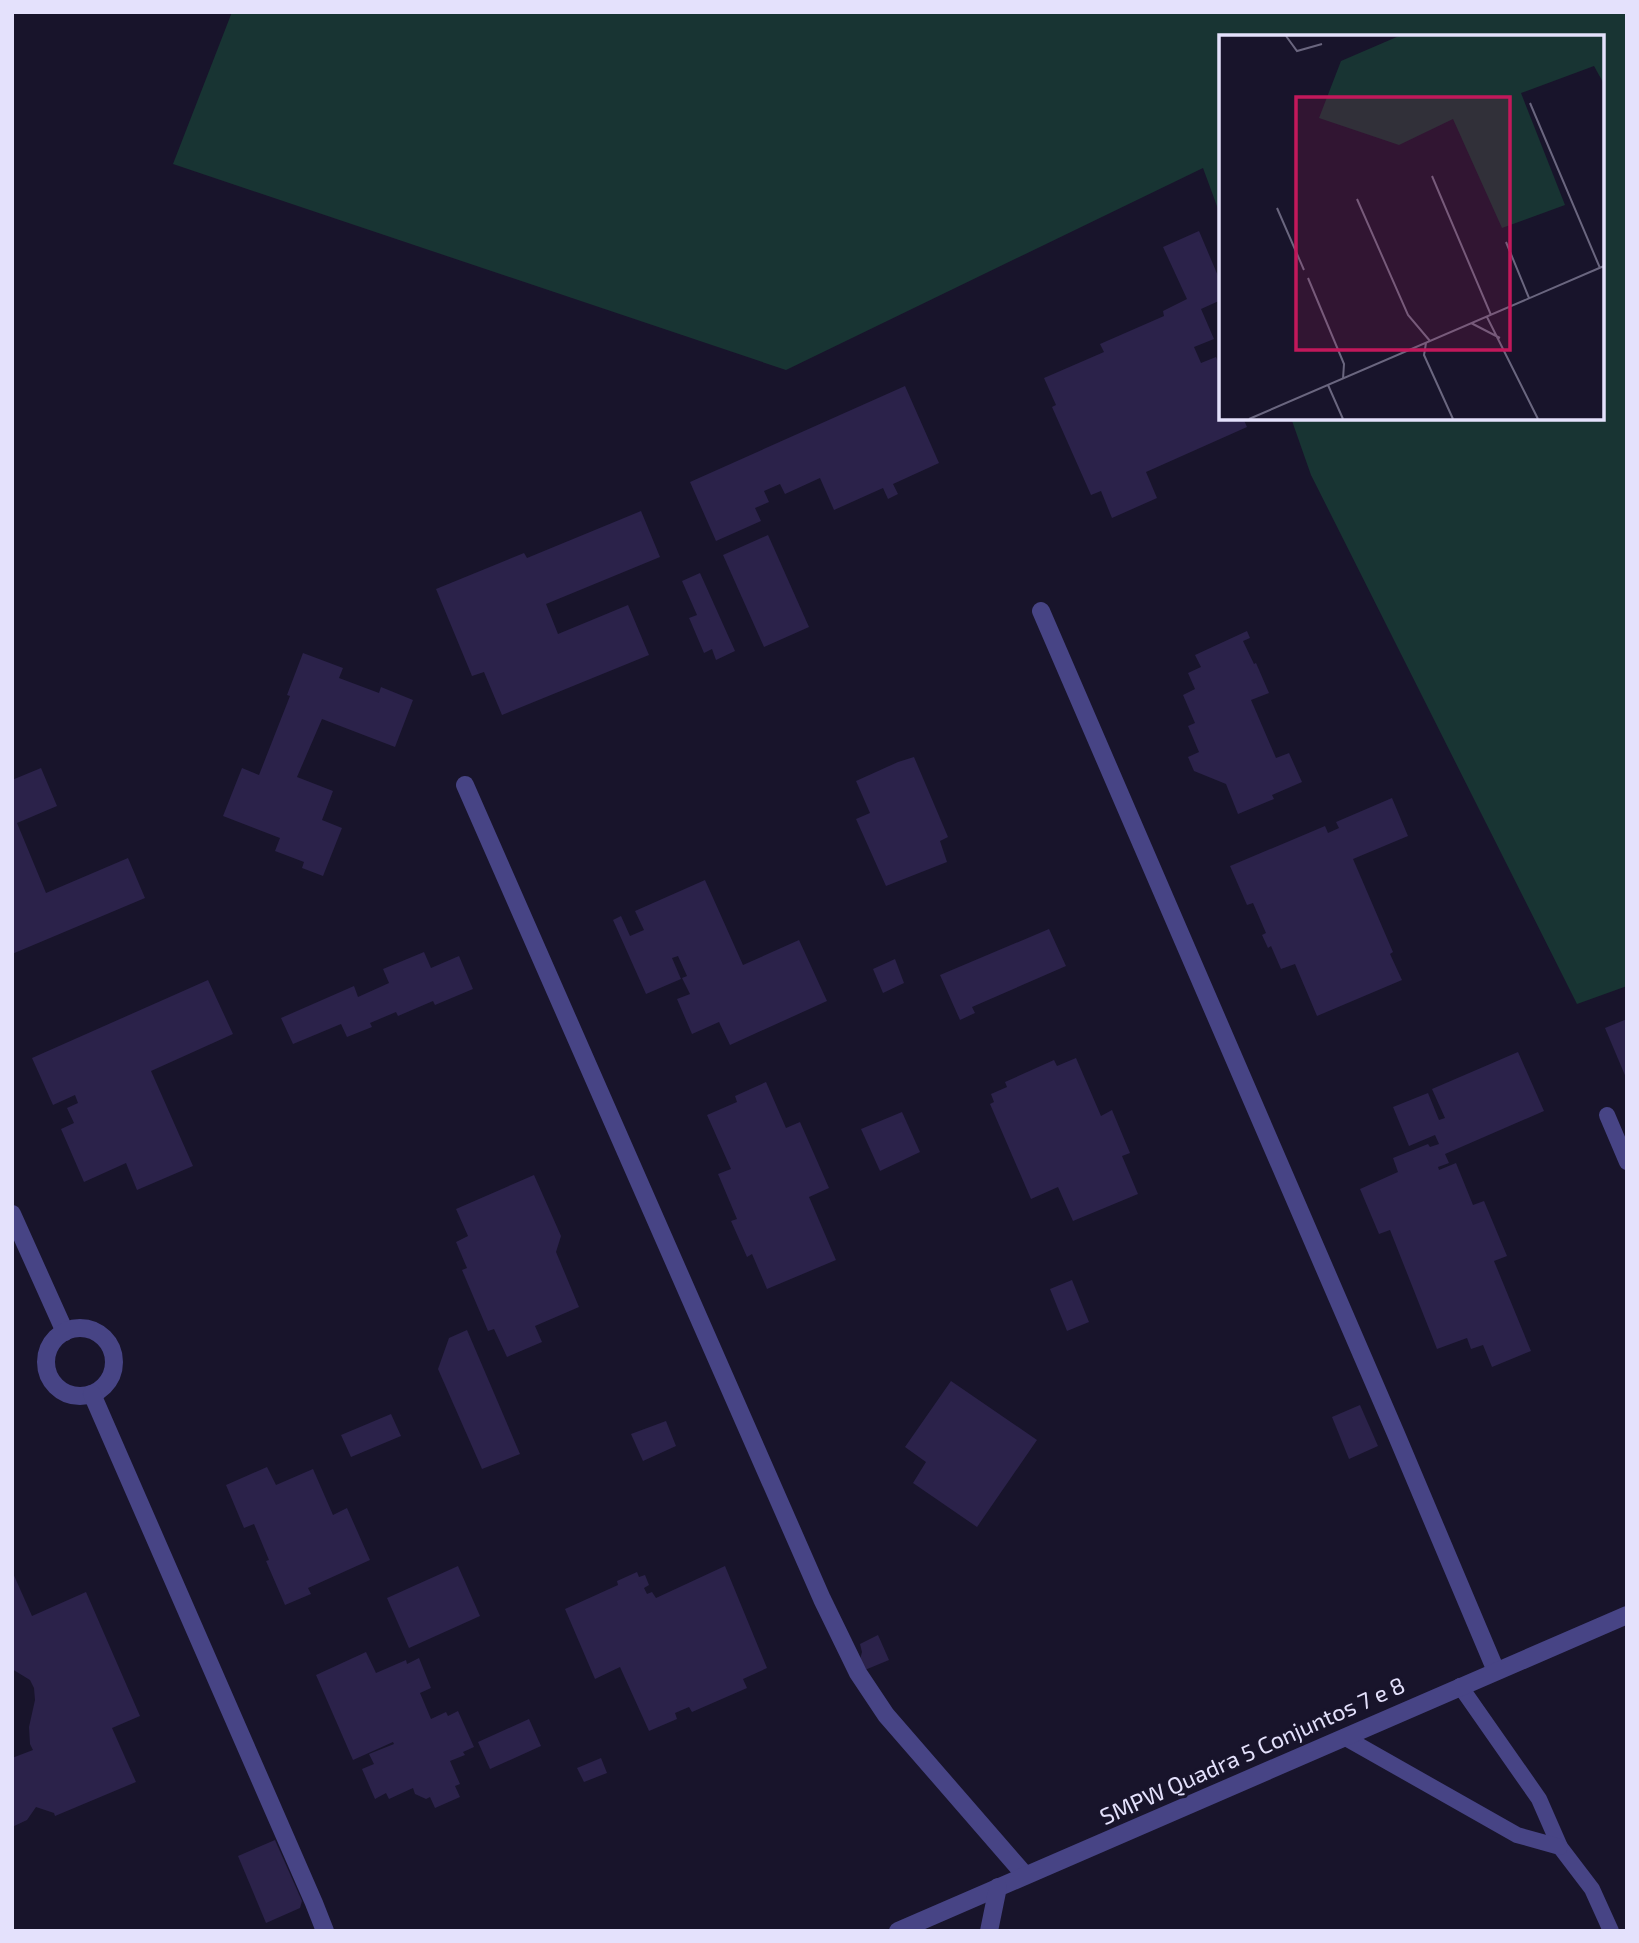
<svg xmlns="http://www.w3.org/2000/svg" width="1639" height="1943" font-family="'Exo 2',sans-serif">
	<rect width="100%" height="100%" fill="#18142b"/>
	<polygon fill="#183433" points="232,12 1627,12 1627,986 1577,1004 1311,475 1291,418 1602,418 1602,37 1221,37 1221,217 1203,168 786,370 173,164"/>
	<g fill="#2b224a">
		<polygon points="1199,231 1221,283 1221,300 1201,309 1214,339 1194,347 1201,363 1216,357 1221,368 1221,418 1243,418 1247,427 1146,472 1157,498 1112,518 1101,491 1091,495 1052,407 1056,405 1044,378 1104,352 1100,344 1164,316 1163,311 1187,299 1163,247"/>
		<polygon points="905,386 939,463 893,484 898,494 888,499 883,488 834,510 820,478 785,494 780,484 764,491 769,502 755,508 761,521 716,541 690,482"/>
		<polygon points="641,511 660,557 546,604 558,634 628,605 649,655 502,715 484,672 472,676 436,589 524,553 527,558"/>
		<polygon points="768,535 809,627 764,647 723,555"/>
		<polygon points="700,573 735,651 716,660 712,649 704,653 690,620 689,618 697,615 682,581"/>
		<polygon points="1247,631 1250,638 1243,641 1254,664 1256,663 1269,693 1251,700 1276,758 1289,753 1302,782 1272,795 1274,799 1238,814 1226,784 1194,771 1188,757 1199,752 1188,726 1195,723 1183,695 1195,689 1188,673 1201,667 1195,655"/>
		<polygon points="303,653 343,668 339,678 379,693 381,687 413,700 395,747 322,719 297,777 333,791 322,820 342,828 323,876 302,868 304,862 275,851 280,838 223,816 242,768 259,775 290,696 287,695"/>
		<polygon points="914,757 948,837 940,841 947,862 886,886 856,819 870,813 856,781 898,762"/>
		<polygon points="41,768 57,806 17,823 46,893 128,858 145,898 12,954 12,780"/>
		<polygon points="1392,798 1408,836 1353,859 1393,952 1390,954 1402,980 1317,1016 1295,964 1281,969 1271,946 1268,948 1262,935 1266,933 1253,903 1247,905 1230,866 1325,826 1328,833 1339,828 1336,822"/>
		<polygon points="705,880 743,965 799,940 827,1001 730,1045 719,1022 692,1034 677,999 690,994 682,978 687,976 678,956 672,958 681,979 646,994 613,920 621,916 630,936 644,930 635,911"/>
		<polygon points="1049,929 1066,966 972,1007 975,1013 960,1020 940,975"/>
		<polygon points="424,952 431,968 459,956 473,989 435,1005 433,1001 398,1016 396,1012 370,1023 372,1027 347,1037 341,1024 293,1044 281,1018 354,986 358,997 389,983 383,969"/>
		<polygon points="895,959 904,983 883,993 873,969"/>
		<polygon points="208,980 233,1034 151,1071 193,1166 137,1190 126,1163 84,1182 61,1129 74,1123 67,1108 78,1103 75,1095 53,1105 32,1058"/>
		<polygon points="1627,1019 1627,1080 1605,1028"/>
		<polygon points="1518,1052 1544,1111 1445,1154 1449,1163 1438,1167 1439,1170 1456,1163 1473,1205 1484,1201 1507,1256 1494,1261 1531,1351 1492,1367 1483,1345 1471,1349 1467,1338 1437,1349 1390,1230 1379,1234 1360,1189 1398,1172 1393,1158 1428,1144 1430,1147 1439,1144 1435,1135 1409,1146 1393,1107 1428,1093 1439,1120 1445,1118 1432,1089"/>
		<polygon points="1076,1058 1101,1116 1112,1110 1130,1153 1122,1156 1138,1194 1073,1221 1058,1187 1031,1199 990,1104 994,1102 991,1094 1007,1087 1005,1082 1054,1060 1057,1066"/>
		<polygon points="766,1082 786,1128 800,1122 829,1188 809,1197 836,1260 767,1289 752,1254 747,1257 731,1221 737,1219 718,1174 731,1169 707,1115 737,1102 735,1096"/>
		<polygon points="902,1112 920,1152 880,1171 861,1129"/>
		<polygon points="534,1175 561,1236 556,1252 579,1307 535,1326 542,1342 507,1357 494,1329 488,1331 462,1270 467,1268 456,1242 468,1236 456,1209"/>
		<polygon points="1072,1280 1089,1322 1067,1331 1050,1289"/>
		<polygon points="467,1330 520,1454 482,1469 438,1369 449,1338"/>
		<polygon points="951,1381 1037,1440 977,1527 913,1483 926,1462 905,1447"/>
		<polygon points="1360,1405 1378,1446 1349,1459 1332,1417"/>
		<polygon points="391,1414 401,1436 351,1457 341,1435"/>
		<polygon points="666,1421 676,1446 643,1461 631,1434"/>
		<polygon points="267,1467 276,1485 313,1469 333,1515 347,1508 370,1560 308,1588 311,1594 285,1605 266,1561 269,1560 254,1524 244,1528 226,1485"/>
		<polygon points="458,1566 480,1616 409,1648 387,1598"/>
		<polygon points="725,1566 767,1668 743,1679 747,1688 692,1712 689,1707 675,1713 677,1719 649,1731 620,1667 595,1679 565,1609 618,1585 617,1581 637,1572 639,1577 645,1575 649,1585 644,1588 647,1594 652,1592 656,1598"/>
		<polygon points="12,1571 32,1616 86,1592 140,1716 112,1728 136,1782 55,1816 54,1813 36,1807 27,1820 12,1827 12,1758 33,1750 30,1744 29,1727 35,1700 34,1688 30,1680 12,1669"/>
		<polygon points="878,1635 889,1660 860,1672 858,1667 862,1652 860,1644"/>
		<polygon points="366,1652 376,1673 406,1660 407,1664 419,1658 431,1688 420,1693 431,1719 446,1712 448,1716 458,1711 474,1747 463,1752 465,1755 450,1761 460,1784 455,1786 460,1797 435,1808 430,1797 426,1799 415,1794 413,1788 389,1799 386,1793 375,1799 362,1769 374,1764 369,1754 394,1744 393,1742 353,1760 316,1675"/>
		<polygon points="529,1719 541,1746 490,1769 478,1742"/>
		<polygon points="601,1758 607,1773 584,1782 577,1768"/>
		<polygon points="275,1840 302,1901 300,1908 266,1923 238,1856"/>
	</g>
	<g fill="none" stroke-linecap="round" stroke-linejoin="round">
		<g stroke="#474485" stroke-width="16">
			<polyline points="1607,1115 1627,1162"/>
			<polyline points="1460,1686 1539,1799 1560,1847 1592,1889 1611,1931"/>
			<polyline points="1344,1737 1517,1835 1560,1847"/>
		</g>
		<g stroke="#474485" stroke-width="18">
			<polyline points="1041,611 1396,1434 1496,1671"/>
			<polyline points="465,785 822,1599 858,1673 886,1715 1025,1875"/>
			<polyline points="12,1214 65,1332"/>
			<circle cx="80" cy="1362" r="34"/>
			<polyline points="92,1394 314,1903 325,1931"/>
			<polyline points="898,1931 1627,1615"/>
			<polyline points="989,1931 998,1887"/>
		</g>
	</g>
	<g text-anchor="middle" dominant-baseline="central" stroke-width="6" stroke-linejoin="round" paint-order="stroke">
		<g font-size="23" fill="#e4e1fc" stroke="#18142b">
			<text transform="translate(1252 1750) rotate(-24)">SMPW Quadra 5 Conjuntos 7 e 8</text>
		</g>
	</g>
	<g transform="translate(1219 35)">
		<rect width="385" height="385" fill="#18142b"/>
		<path d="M180,1H385V49L375,31L302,58L346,170L283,193L234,84L180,110L100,83L122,26Z" fill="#183433"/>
		<path fill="none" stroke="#6a667f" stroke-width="2" d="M67,1L78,16L103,9M311,68L381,233M213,141L272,280M138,164L189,280L211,306M58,173L85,235M287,207L310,263M89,243L125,329L124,344M268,282L319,384M252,288L281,303M207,308L205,320L234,384M109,350L124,384M30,384L385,231"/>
		<path fill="#c2185b" fill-opacity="0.15" stroke="#c2185b" stroke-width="3.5" d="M77,62H291V315H77Z"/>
		<rect width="385" height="385" fill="none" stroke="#e4e1fc" stroke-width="3.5"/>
	</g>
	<rect width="1639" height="1943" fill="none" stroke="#e4e1fc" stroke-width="28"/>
</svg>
